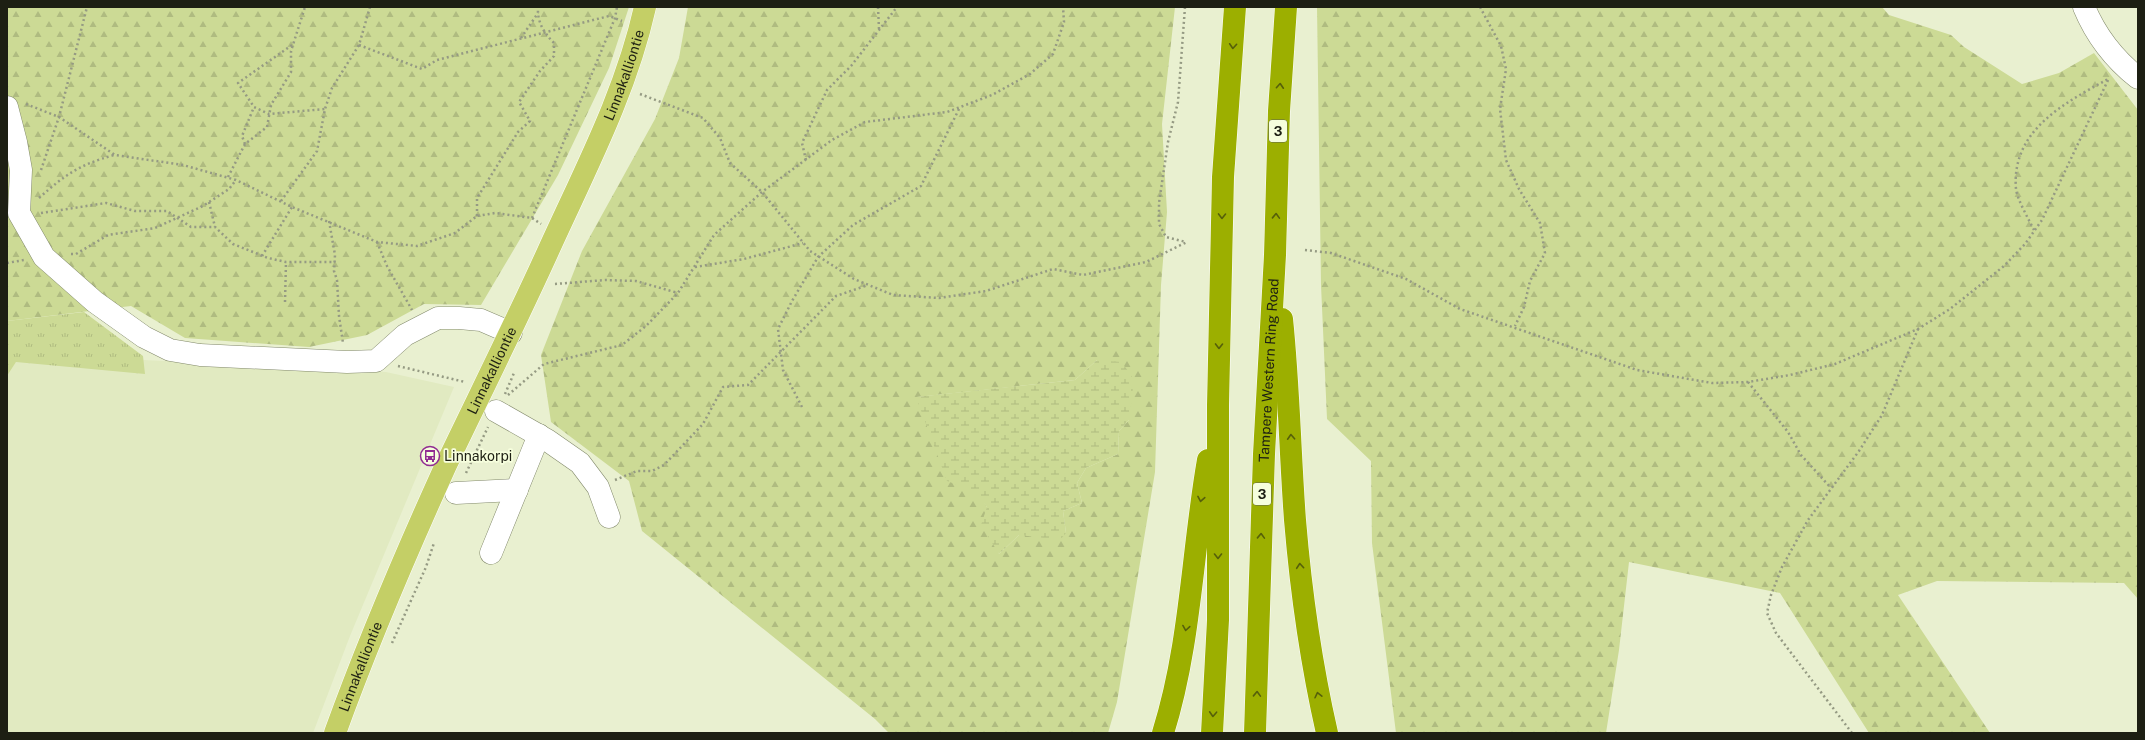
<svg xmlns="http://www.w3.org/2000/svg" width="2145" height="740" font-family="'Public Sans',sans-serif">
	<defs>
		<pattern id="grass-tufts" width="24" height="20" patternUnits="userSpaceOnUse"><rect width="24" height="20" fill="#ccda95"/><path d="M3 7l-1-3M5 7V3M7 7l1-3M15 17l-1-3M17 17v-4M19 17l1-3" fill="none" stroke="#afbb80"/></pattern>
		<pattern id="forest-firs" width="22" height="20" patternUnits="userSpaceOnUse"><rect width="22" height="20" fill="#ccda95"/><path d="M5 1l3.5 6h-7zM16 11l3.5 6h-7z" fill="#afbb80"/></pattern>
		<pattern id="wetland-marsh" width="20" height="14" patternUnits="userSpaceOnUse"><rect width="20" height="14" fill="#ccda95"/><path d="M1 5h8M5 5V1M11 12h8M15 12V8" fill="none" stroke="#afbb80"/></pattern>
	</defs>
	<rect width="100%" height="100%" fill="#e9f0d0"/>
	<polygon fill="#e1eac1" points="21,354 386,372 454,387 350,636 313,733 7,733 7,376"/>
	<polygon fill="url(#grass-tufts)" points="84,312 143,356 145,374 16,362 7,376 7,321"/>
	<g fill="url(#forest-firs)" fill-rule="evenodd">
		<polygon points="7,7 629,7 609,68 558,175 481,305 424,304 367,335 309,347 185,338 131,306 7,321"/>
		<path d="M688,7H1175L1162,124L1167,212L1161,285L1155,472L1117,702L1108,733H889L875,719L642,531L629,481L551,422L541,355L582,251L655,119L679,58ZM1097,360L1129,420L1119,431L1118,454L1086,468L1077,483L1082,503L1063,511L1066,533L1019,535L999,554L987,507L917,397L1075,380Z"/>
		<polygon points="1317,7 1882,7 1889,15 1951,35 1964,47 2022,84 2059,73 2094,53 2138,110 2138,599 2124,583 1937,581 1898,595 1990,733 1869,733 1780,593 1629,562 1619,650 1606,733 1396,733 1372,543 1371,461 1327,419 1321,285"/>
	</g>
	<polygon fill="url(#wetland-marsh)" points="1097,360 1122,362 1134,380 1129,420 1119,431 1118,454 1086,468 1077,483 1082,503 1063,511 1066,533 1060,540 1019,535 999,554 981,525 987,507 974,491 947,481 916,397 1075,380"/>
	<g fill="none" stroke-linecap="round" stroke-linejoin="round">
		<defs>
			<g id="minor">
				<path d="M2084,7C2096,36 2114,59 2138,78"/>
				<polyline points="7,107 16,142 21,170 19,213 44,257 95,302 144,337 170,350 200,355 347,362 376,361 405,335 438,318 459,318 481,320 511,333"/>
				<polyline points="496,411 547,440 580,463 598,487 609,517"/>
				<polyline points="456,493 517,490"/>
				<polyline points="491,553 539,435"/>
			</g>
			<g id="major">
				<path id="s1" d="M335,733C368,642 406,553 446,465C481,392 517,320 550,247C586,168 626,92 645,7"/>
			</g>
			<g id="highway">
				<path d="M1282,319C1289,386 1290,453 1295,520C1301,592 1311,663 1327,733"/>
				<path d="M1163,733C1191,644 1192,551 1208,460"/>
				<polyline points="1212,733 1218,620 1218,405 1223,177 1235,7"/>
				<path id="s2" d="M1255,733L1264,454L1275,255L1279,111L1286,7"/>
			</g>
		</defs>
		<use href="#minor" stroke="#82896b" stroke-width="23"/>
		<use href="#major" stroke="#fff" stroke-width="23"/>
		<use href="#highway" stroke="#fff" stroke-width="23"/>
		<g stroke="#959a83" stroke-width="2.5" stroke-dasharray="2 3" stroke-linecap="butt">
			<polyline points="878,7 879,29"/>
			<polyline points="1185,7 1178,102 1168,142 1159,203 1159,224 1166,237 1186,242"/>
			<polyline points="1480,7 1501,46 1506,69 1500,109 1506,160 1519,189 1540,223 1545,253 1530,281 1524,307 1515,326"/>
			<polyline points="521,38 538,13"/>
			<polyline points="292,45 238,83 254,107 269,114 325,109"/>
			<polyline points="359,45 422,69 437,60 609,16 622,21"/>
			<polyline points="640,94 703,118 720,138 730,163 762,192 810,251 854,279 893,295 939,298 986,291 1053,269 1083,275 1146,262 1187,242"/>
			<polyline points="26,104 59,117 115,155 183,165 236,180 292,207 377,242 417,246 455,233 477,216 495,213 532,218 541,224"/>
			<polyline points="245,144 242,136 254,107"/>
			<polyline points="806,160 802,143 827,90 851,66 897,7"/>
			<polyline points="41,170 59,117 87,7"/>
			<polyline points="228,177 245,144 267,127 271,105 291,72 291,51 305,7"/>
			<path d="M39,198C66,174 79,165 114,155"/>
			<polyline points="281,201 317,151 325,109 332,88 359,45 370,7"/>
			<polyline points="209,202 215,227"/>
			<polyline points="41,213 106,203 135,211 167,211 191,227 215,227 233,244 268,258 286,262 335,262"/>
			<path d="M477,216V198L518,132L530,121L519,102L540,71L554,56V43C544,33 537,22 538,7"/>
			<polyline points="532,218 615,18 617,7"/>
			<polyline points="329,221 335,255 334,271 337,280 339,316 343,343"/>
			<path d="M2034,230C2029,220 2017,199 2016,189C2011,130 2065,103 2108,79"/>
			<polyline points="377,242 387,266 412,310"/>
			<polyline points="1305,250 1331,253 1406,279 1460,309 1637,370 1712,383 1748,382 1790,375 1835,364 1918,329 1950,309 2004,266 2025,244 2042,220 2109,78"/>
			<polyline points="71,254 76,254 108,235 155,228 203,206 229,189 236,180"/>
			<polyline points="262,256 292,207"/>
			<polyline points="7,263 24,260"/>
			<polyline points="695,267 744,259 803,243"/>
			<polyline points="555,284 605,280 636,281 678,293"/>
			<polyline points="285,302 286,262"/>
			<polyline points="398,366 465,382"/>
			<polyline points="1748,382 1788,432 1801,455 1831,488"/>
			<polyline points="505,394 514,373"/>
			<polyline points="508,395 544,364 622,345 646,326 678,293 714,235 762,192 832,140 865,122 947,112 992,95 1030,74 1053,54 1064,22 1063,7"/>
			<polyline points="802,407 783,370 778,329 792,301 818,257 853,225 921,186 960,107"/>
			<polyline points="466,473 488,427"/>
			<polyline points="615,480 637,471 652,471 664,465 703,424 723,387 748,385 836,296 868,285"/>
			<polyline points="392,643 426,567 434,543"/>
			<polyline points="1852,733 1776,633 1767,613 1771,595 1782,567 1808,520 1859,451 1882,415 1918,329"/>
		</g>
		<use href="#minor" stroke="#fff" stroke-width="22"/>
		<use href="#major" stroke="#c4cf66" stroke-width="22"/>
		<use href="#highway" stroke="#9caf00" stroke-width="22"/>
	</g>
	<defs><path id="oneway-chevron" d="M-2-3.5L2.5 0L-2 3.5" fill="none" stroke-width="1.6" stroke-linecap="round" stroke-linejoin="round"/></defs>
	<g stroke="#56600a">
		<use href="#oneway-chevron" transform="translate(1233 46) rotate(94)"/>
		<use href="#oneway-chevron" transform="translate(1280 86) rotate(-86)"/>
		<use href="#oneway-chevron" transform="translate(1222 216) rotate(91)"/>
		<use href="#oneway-chevron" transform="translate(1276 216) rotate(-88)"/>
		<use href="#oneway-chevron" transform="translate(1219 346) rotate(91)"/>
		<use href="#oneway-chevron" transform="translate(1291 437) rotate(-93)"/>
		<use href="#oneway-chevron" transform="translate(1201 499) rotate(100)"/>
		<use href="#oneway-chevron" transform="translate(1261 536) rotate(-88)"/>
		<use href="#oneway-chevron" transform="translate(1218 556) rotate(90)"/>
		<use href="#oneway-chevron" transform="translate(1300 566) rotate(-95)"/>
		<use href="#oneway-chevron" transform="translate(1186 628) rotate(99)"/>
		<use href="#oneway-chevron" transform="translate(1257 694) rotate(-88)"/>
		<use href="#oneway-chevron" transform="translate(1318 695) rotate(-103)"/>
		<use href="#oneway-chevron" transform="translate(1213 714) rotate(93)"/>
	</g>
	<defs>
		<symbol id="bus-ring" viewBox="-11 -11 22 22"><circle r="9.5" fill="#f6fedd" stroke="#912c92" stroke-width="1.5"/><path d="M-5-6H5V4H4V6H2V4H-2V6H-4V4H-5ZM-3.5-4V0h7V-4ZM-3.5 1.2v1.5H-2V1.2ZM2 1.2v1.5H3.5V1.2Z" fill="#912c92"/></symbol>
	</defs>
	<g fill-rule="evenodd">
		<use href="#bus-ring" x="419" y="445" width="22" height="22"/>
	</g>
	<g text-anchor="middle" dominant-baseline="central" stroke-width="3.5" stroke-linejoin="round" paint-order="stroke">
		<g fill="#f6fedd" stroke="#5e6250" stroke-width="1">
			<rect x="1269" y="120" width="18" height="22" rx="3"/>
			<rect x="1253" y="483" width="18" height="22" rx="3"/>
		</g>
		<g font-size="13" font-weight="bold" fill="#1d1f13">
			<text x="1278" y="131">3</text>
			<text x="1262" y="494">3</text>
		</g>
		<g font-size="14" fill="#1d1f13" stroke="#f6fedd">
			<text stroke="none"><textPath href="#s1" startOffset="719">Linnakalliontie</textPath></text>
			<text stroke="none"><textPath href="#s2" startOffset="363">Tampere Western Ring Road</textPath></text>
			<text stroke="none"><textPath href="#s1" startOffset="395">Linnakalliontie</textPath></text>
			<text stroke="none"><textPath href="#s1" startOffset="71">Linnakalliontie</textPath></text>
		</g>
		<g font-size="14" fill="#1d1f13" stroke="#f6fedd" text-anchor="start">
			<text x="444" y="456">Linnakorpi</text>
		</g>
	</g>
	<rect width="2145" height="740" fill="none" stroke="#1d1f13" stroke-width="16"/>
</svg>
